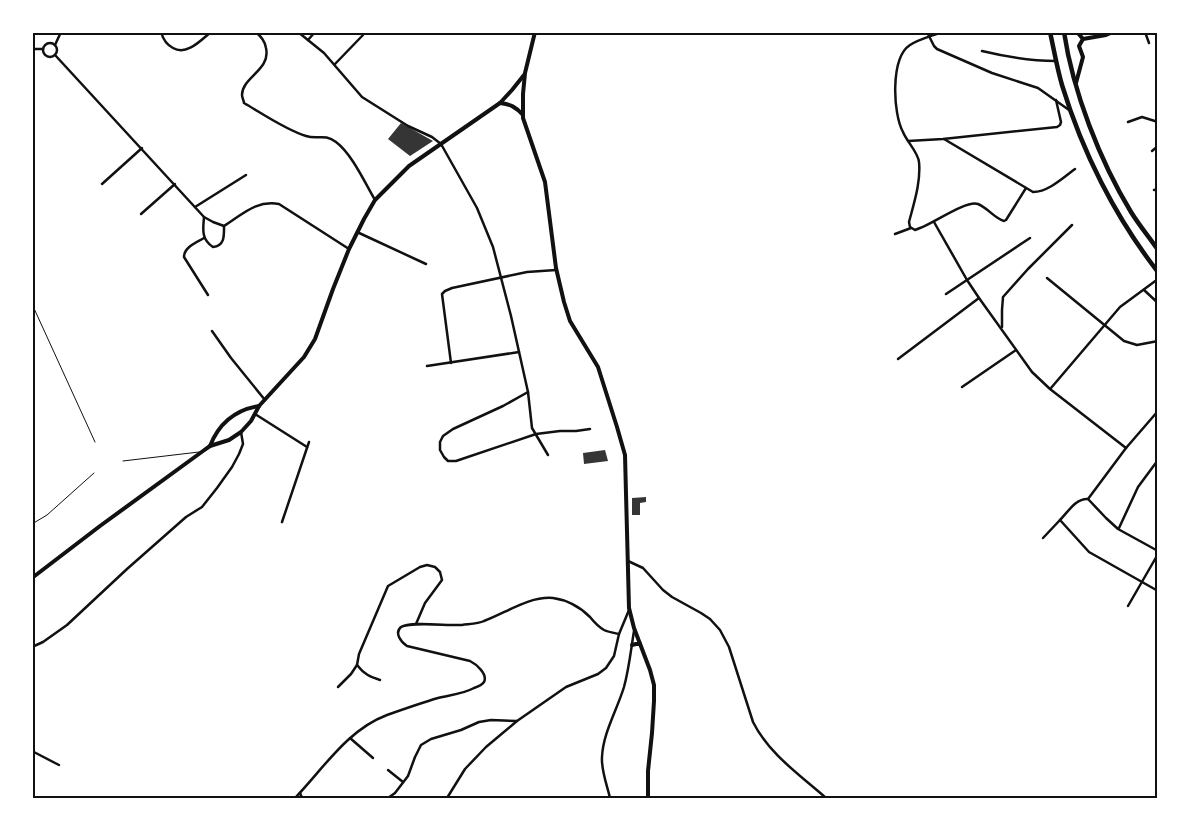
<svg xmlns="http://www.w3.org/2000/svg" width="1190" height="831" font-family="Quicksand,sans-serif">
	<rect width="100%" height="100%" fill="#fff"/>
	<g fill="#353535">
		<polygon points="401,123 433,141 410,156 388,139"/>
		<polygon points="605,450 608,461 584,464 583,453"/>
		<polygon points="646,497 646,502 640,503 640,515 632,515 632,498"/>
	</g>
	<g fill="none" stroke-linecap="round" stroke-linejoin="round">
		<g stroke="#111" stroke-width="1">
			<polyline points="32,304 95,442"/>
			<polyline points="123,461 199,452"/>
			<polyline points="32,524 47,515 94,473"/>
		</g>
		<g stroke="#111" stroke-width="2.5">
			<path d="M161,32C163,39 167,45 173,48C187,56 201,40 211,32"/>
			<path d="M256,32C261,37 265,41 266,48C271,70 242,77 242,95C242,98 244,101 244,103C263,114 286,130 306,136C318,140 324,133 336,142C352,154 365,183 375,200"/>
			<polyline points="298,32 324,53 362,97 408,126 432,137 441,144 477,208 493,247 511,316 528,392 532,428 548,455"/>
			<polyline points="927,32 934,46 937,49 992,73 1038,88 1069,110"/>
			<path d="M942,32C932,36 919,39 910,45C890,58 893,114 903,132C907,142 918,152 919,162C921,182 914,203 909,222L910,227L915,230L920,228C934,223 966,200 978,204C988,208 994,218 1004,221L1006,220L1026,188"/>
			<polyline points="1145,32 1149,43"/>
			<polyline points="308,40 315,32"/>
			<circle cx="50" cy="50" r="7"/>
			<polyline points="55,45 61,32"/>
			<polyline points="32,49 43,49"/>
			<path d="M982,51C1007,57 1030,61 1056,61"/>
			<path d="M55,55L204,217L213,222L224,226C243,214 256,200 279,204L349,249"/>
			<polyline points="335,64 363,35"/>
			<polyline points="1128,122 1142,117 1158,122"/>
			<path d="M944,139L1033,192C1048,192 1063,178 1075,169"/>
			<polyline points="908,141 943,139 1057,127 1060,125 1061,122 1056,100"/>
			<polyline points="1152,151 1158,146"/>
			<polyline points="102,184 142,148"/>
			<polyline points="1154,190 1158,189"/>
			<polyline points="195,207 246,175"/>
			<polyline points="141,214 175,184"/>
			<path d="M204,217C203,229 201,239 213,247C225,246 224,235 224,226"/>
			<path d="M934,222L967,280L979,298L1032,372L1050,389L1126,448L1088,499C1076,498 1068,512 1060,520L1089,552L1158,591"/>
			<polyline points="357,232 426,264"/>
			<polyline points="895,234 911,228"/>
			<path d="M204,238C196,243 184,247 184,257L208,295"/>
			<polyline points="1047,278 1124,341 1137,345 1158,341"/>
			<polyline points="1144,290 1158,303"/>
			<polyline points="946,294 1030,238"/>
			<polyline points="1002,327 1002,310 1003,297 1028,269 1072,225"/>
			<polyline points="212,331 231,358 265,400"/>
			<polyline points="898,359 979,298"/>
			<polyline points="451,363 442,294 445,291 452,288 527,272 556,270"/>
			<polyline points="427,366 519,352"/>
			<polyline points="962,387 1016,350"/>
			<polyline points="1051,388 1120,307 1158,279"/>
			<polyline points="528,392 503,406 453,429 443,436 440,442 440,450 444,457 448,461 456,461 536,434 560,431 576,431 590,429"/>
			<polyline points="255,414 307,447"/>
			<polyline points="1126,448 1158,411"/>
			<polyline points="1088,499 1106,518 1118,529 1158,551"/>
			<polyline points="282,522 309,442"/>
			<polyline points="1119,528 1138,487 1158,460"/>
			<polyline points="1043,538 1060,520"/>
			<path d="M628,561L643,568L663,590L672,597L701,613L710,619L720,630L729,647L753,722C769,754 800,775 826,798"/>
			<polyline points="1128,606 1158,554"/>
			<polyline points="32,647 43,642 67,625 127,569 186,517 202,507 217,488 232,467 239,454 243,444 241,432"/>
			<path d="M380,680C370,677 364,674 357,665L359,654L388,586L420,567L427,565L435,567L440,572L442,580L425,603L416,624"/>
			<polyline points="338,687 351,674 357,665"/>
			<polyline points="350,738 373,758"/>
			<polyline points="32,751 59,765"/>
			<polyline points="388,770 403,782"/>
			<polyline points="300,793 302,798"/>
			<path d="M295,798C323,769 347,730 387,715C404,709 421,703 438,698C450,695 463,694 474,688C477,687 482,685 484,682C488,674 476,664 470,661L407,646C401,642 394,633 401,627C410,621 449,626 462,625C469,624 478,624 484,621C506,613 529,596 553,598C567,600 580,607 590,617C594,622 599,627 604,630C608,632 614,633 619,634"/>
			<polyline points="388,798 395,793 408,776 415,757 421,745 431,739 461,730 479,722 491,720 517,721"/>
			<polyline points="447,798 465,769 486,747 517,721 566,687 598,674 606,668 614,656 619,634 629,610"/>
			<path d="M610,798C607,785 601,770 602,757C603,733 617,710 624,687C629,669 631,649 634,631"/>
		</g>
		<g stroke="#111" stroke-width="4">
			<polyline points="1077,32 1083,39 1106,35 1113,32"/>
			<polyline points="1076,83 1083,57 1079,46 1083,39"/>
		</g>
		<g stroke="#111" stroke-width="4">
			<polyline points="535,32 525,73 523,94 523,118 545,182 556,268 564,302 570,321 598,367 617,427 625,455 629,608 634,628 650,670 654,685 654,701 652,733 648,771 648,798"/>
			<path d="M500,103C510,104 516,107 523,115"/>
			<path d="M210,446C219,423 235,410 259,406"/>
			<polyline points="32,578 100,526 203,451 210,446 229,440 241,432 251,421 259,406 304,357 315,339 333,289 349,249 364,219 375,200 409,166 500,103 512,90 524,75"/>
			<polyline points="632,645 636,644 640,644"/>
		</g>
		<g stroke="#111" stroke-width="4.5">
			<path d="M1050,32C1054,50 1057,68 1062,85C1082,151 1115,217 1158,272"/>
			<path d="M1064,32C1073,92 1100,161 1131,212C1139,225 1149,237 1158,250"/>
		</g>
	</g>
	<rect width="1190" height="831" fill="none" stroke="#ffffff" stroke-width="68"/>
	<rect x="34" y="34" width="1122" height="763" fill="none" stroke="#111" stroke-width="2"/>
</svg>
